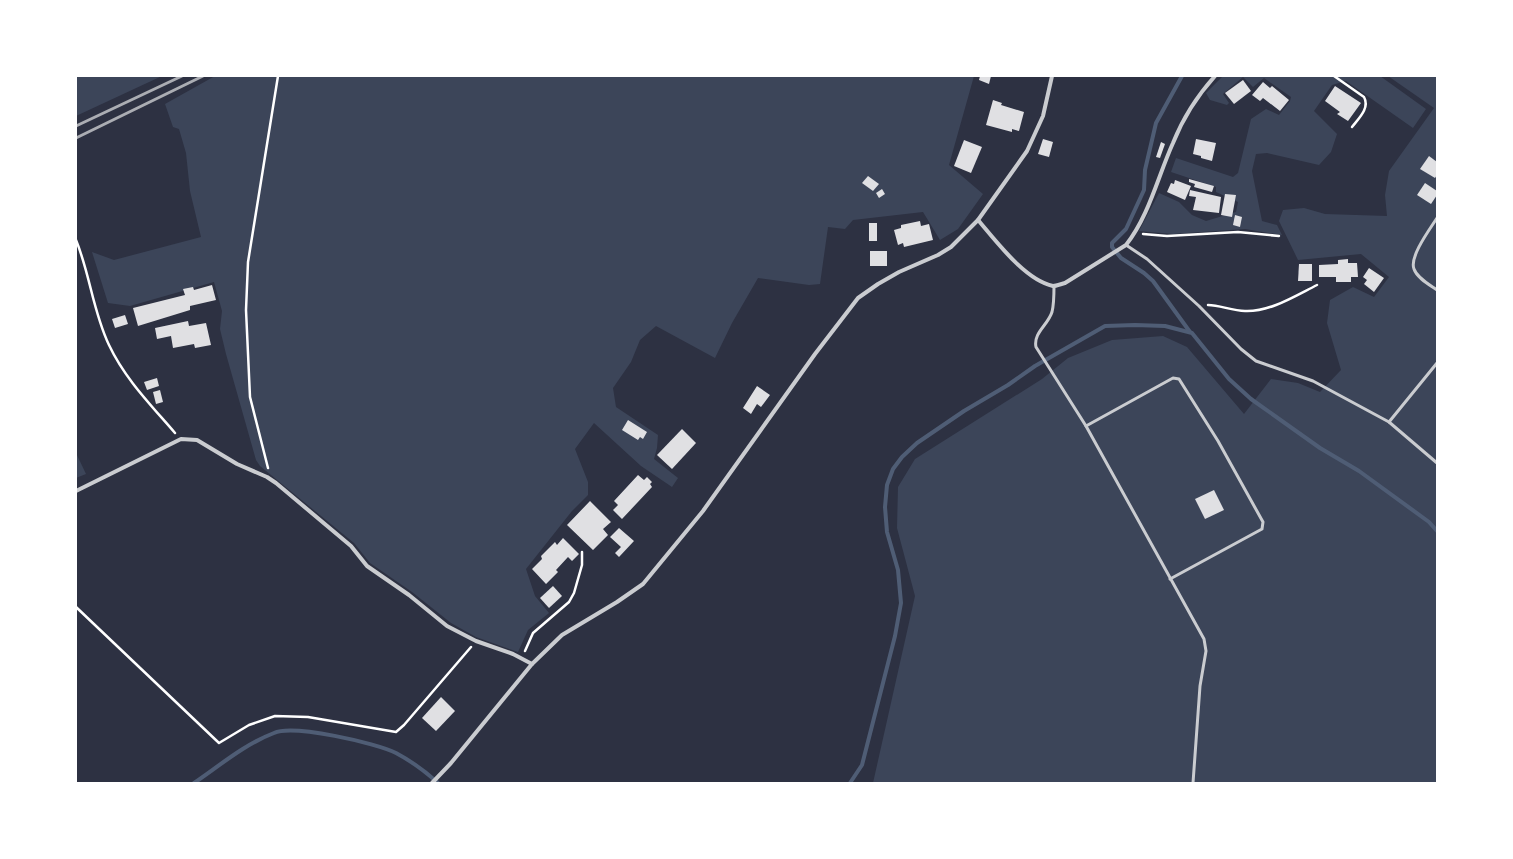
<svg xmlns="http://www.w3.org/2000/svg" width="1513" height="859" font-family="Quicksand,sans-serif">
	<rect width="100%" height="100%" fill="#2d3142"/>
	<g fill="#3c4559">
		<polygon points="76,76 162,76 76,116"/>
		<polygon points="215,76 974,76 949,165 983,194 958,229 940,240 923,212 853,220 845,229 828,227 820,284 809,285 758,278 732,323 715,358 656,326 640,340 631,362 613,388 616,407 658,435 657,448 654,459 678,478 672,487 641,466 594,423 575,449 588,482 588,495 572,511 526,569 535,596 549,613 528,630 518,652 476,637 451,623 412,592 370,563 354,543 260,466 256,460 226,354 220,329 222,311 214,282 130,306 108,303 92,252 114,260 201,237 190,191 186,153 179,129 173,127 165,104"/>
		<polygon points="1223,76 1380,76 1426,109 1413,128 1346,81 1332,85 1314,111 1337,134 1331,152 1319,165 1267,153 1256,154 1252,171 1262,221 1277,225 1282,235 1245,229 1173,234 1139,231 1159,193 1179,202 1192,215 1206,221 1236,212 1238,202 1216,192 1216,187 1171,172 1176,158 1233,177 1238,173 1251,119 1266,109 1279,115 1290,101 1291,97 1264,78 1253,87 1243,77 1223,94 1229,103 1227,105 1210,100 1206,93"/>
		<polygon points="1388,76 1437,76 1437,783 873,783 915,596 897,528 898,487 915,459 1042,379 1068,358 1112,340 1163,336 1187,347 1244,414 1271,379 1298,383 1320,392 1341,370 1327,323 1330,300 1353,287 1374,297 1389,277 1361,254 1298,260 1279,221 1283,210 1304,208 1325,214 1387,216 1385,195 1389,171 1434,108"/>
		<polygon points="76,453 86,474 76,478"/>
	</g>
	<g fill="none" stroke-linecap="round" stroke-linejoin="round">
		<g stroke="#4f5d75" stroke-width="4">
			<polyline points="1182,76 1156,123 1145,170 1144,190 1126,229 1112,243 1112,247 1121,258 1144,273 1153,281 1190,332"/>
			<path d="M194,783C219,766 245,744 274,733C293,724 376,743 396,753C411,761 425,771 438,783"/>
			<polyline points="850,783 862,765 895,636 901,603 898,570 887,532 885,507 887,485 893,469 902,457 917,443 964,411 1008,385 1035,366 1105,326 1135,325 1165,326 1192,333 1229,379 1251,399 1320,448 1359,471 1429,522 1437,531"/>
		</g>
	</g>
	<g fill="#e0e0e3">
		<polygon points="980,76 991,76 989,84 979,80"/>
		<polygon points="1243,80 1251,91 1234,104 1225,93"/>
		<polygon points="1263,82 1270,88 1272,86 1289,100 1280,111 1263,98 1260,101 1252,95"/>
		<polygon points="1335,86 1361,103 1348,121 1337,114 1340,112 1325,101"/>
		<polygon points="993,100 1002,103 1001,105 1024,112 1019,131 1012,129 1012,132 986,125"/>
		<polygon points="1043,139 1053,142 1049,157 1038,154"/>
		<polygon points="1196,139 1216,143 1212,161 1201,158 1201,156 1193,154"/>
		<polygon points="964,140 982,147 971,173 954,166"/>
		<polygon points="1161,142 1165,144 1160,158 1156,157"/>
		<polygon points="1429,156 1437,162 1437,175 1435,178 1420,169"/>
		<polygon points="868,176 879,184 873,191 862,183"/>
		<polygon points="1189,179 1214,186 1212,192 1194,187 1195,184 1189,182"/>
		<polygon points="1175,180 1191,186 1185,200 1167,192 1171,183 1174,184"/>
		<polygon points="1425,183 1437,191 1437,195 1431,204 1417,195"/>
		<polygon points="882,189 885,194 879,198 876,193"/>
		<polygon points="1190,190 1221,197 1219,213 1193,210 1196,197 1189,196"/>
		<polygon points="1225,194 1236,195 1232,217 1221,215"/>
		<polygon points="1235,215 1242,217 1240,227 1233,225"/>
		<polygon points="920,221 921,226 929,224 933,240 904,247 903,243 898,245 894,230 901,228 901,225"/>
		<rect x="869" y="223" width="8" height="18"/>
		<rect x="870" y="251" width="17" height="15"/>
		<polygon points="1348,259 1348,263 1357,263 1358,277 1351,277 1351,282 1336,282 1336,277 1319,277 1319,265 1338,264 1338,260"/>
		<polygon points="1299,264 1312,264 1312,281 1298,281"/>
		<polygon points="1369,268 1384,278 1374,292 1364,284 1367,280 1363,277"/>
		<polygon points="212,285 216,300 190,306 190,310 138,326 133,308 185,295 183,289 193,287 194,290"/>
		<polygon points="125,315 128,324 115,328 112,319"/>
		<polygon points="188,321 189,326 206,323 211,345 195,348 194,344 173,348 171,336 157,339 155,328"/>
		<polygon points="157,378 159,386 147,390 144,382"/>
		<polygon points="757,386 770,395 761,407 757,404 751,414 743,408"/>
		<polygon points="160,390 163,402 156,404 153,392"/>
		<polygon points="628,420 647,432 643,439 640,437 638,440 622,430"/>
		<polygon points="682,429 696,443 672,469 657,455"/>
		<polygon points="638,475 644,480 647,477 652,482 650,484 652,487 622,519 613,510 618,505 614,501"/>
		<polygon points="1214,490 1224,510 1205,519 1195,499"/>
		<polygon points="590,501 611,522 603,529 608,535 593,550 567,525"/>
		<polygon points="619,528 634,541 619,557 615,553 621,547 610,537"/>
		<polygon points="563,538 579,554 572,561 568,557 556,570 558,572 546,584 532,569 542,559 541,556 555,542 557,545"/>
		<polygon points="553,586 562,596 549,608 540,598"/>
		<polygon points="441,697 455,711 436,731 422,718"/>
	</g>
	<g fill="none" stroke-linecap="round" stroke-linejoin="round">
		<g stroke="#fff" stroke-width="2.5">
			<path d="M1334,76L1364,97C1370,108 1359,118 1352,127"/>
			<polyline points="1143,234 1167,236 1238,232 1279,236"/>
			<path d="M76,240C90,274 93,312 109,345C125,379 151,405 175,433"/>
			<path d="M1208,305C1220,305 1232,311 1245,311C1270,312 1295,296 1317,285"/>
			<polyline points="268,468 250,397 246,310 248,262 278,76"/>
			<polyline points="76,607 219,743 249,725 275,716 308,717 396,732 404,725 471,647"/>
			<polyline points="525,651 533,633 569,602 574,593 582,565 582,552"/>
		</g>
		<g stroke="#caccd0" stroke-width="3">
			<path d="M1437,218C1430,229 1409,257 1414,269C1417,278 1430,285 1437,290"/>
			<polyline points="1126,245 1147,259 1199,306 1241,349 1256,361 1313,381 1389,422 1437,463"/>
			<path d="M1054,286C1054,295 1054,304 1052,312C1048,325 1033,333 1036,347L1086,426L1204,639L1206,651L1200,686L1193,783"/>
			<polyline points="1389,422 1437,363"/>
			<polyline points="1086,426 1173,378 1179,379 1218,441 1263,522 1262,529 1170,579"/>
		</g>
		<g stroke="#caccd0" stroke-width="4">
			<path d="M978,220C996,241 1025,280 1053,286C1056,286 1061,284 1065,283L1126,245C1149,216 1158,176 1173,143C1183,118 1197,96 1215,76"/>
			<polyline points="76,491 181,439 197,440 237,464 267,477 276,483 351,546 367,566 409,595 447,626 476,641 513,654 532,664"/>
			<polyline points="432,783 451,763 532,664 562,635 617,602 643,584 703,511 815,354 858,298 878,284 899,272 938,255 951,247 978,220 1027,151 1043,116 1052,76"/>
		</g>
		<g stroke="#abadb3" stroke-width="3">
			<polyline points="76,126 182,76"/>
			<polyline points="76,138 203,76"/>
		</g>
	</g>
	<rect width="1513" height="859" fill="none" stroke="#ffffff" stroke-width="154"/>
</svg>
